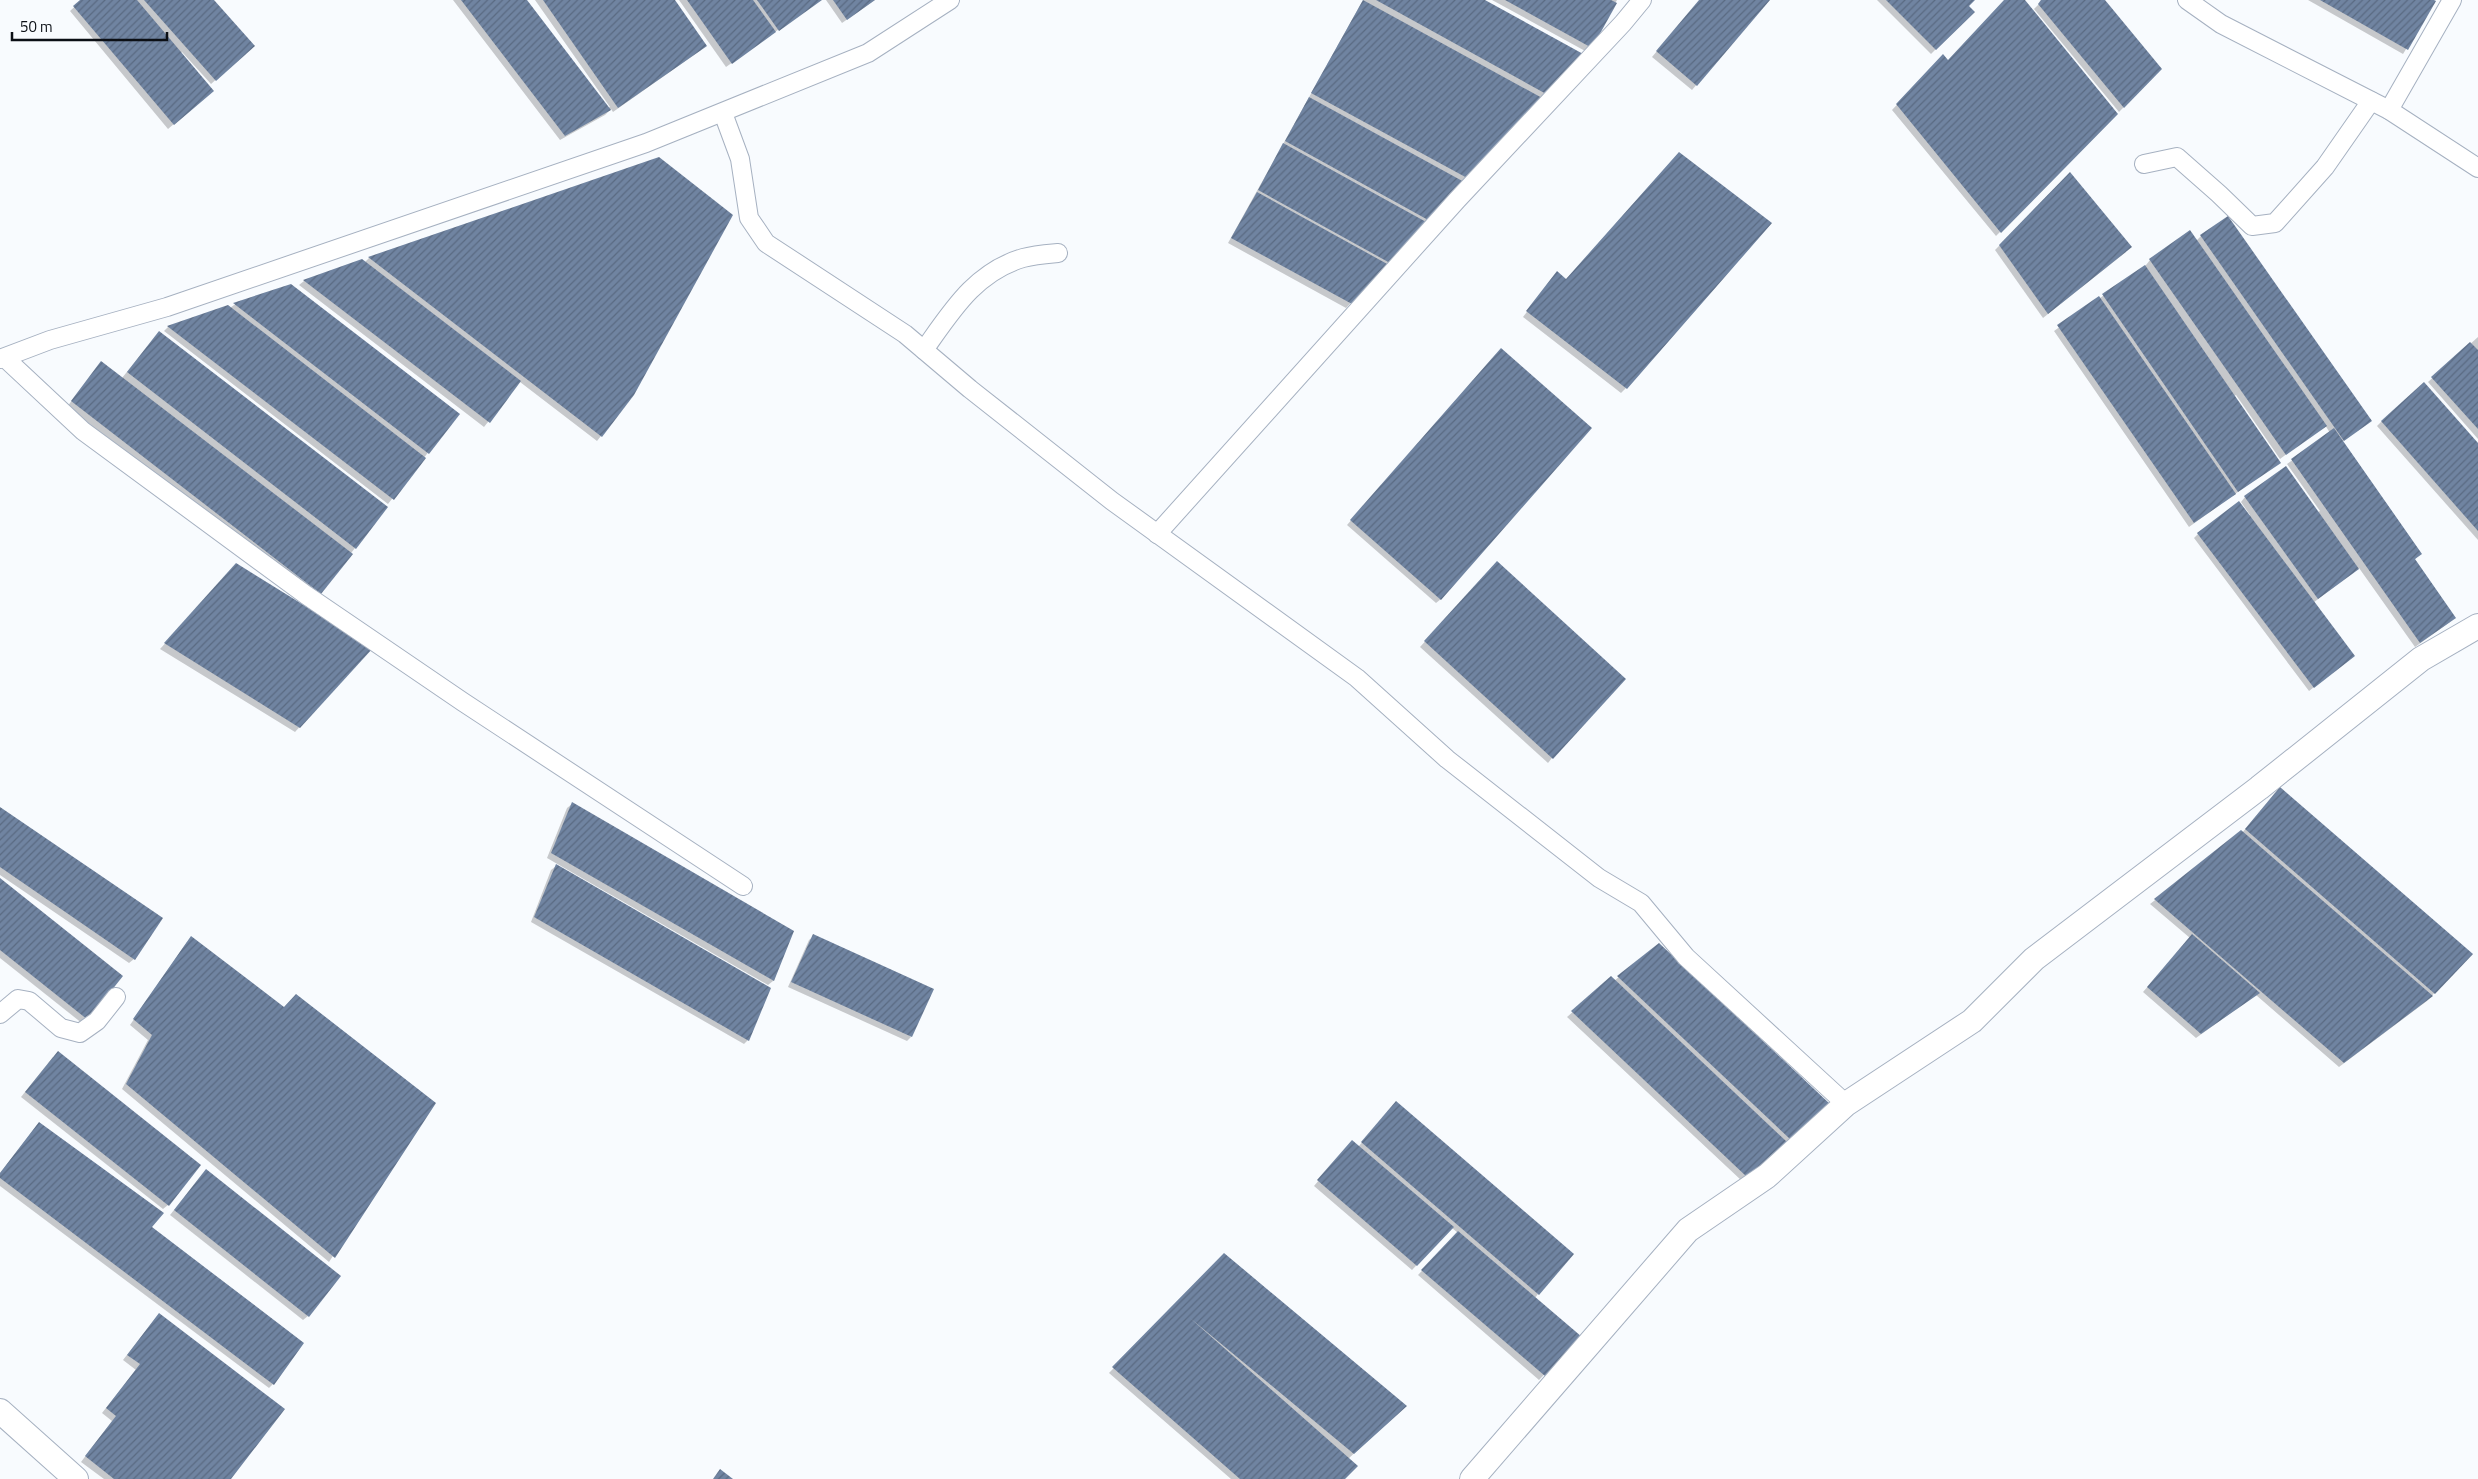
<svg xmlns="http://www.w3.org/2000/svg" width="2478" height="1479" font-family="'Titillium Web',sans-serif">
	<defs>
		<pattern id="building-hatch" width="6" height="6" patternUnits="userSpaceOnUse" patternTransform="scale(1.25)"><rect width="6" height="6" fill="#7084a1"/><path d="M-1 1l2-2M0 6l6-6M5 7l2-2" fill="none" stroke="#5a6a82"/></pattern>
	</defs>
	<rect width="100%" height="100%" fill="#f8fbfe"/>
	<g fill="#0003">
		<polygon points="82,0 212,0 248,51 211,84 182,52 180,54 207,96 168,129 70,11"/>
		<polygon points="453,0 525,0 608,108 610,107 535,0 674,0 701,50 613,112 611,109 605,115 560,140"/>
		<polygon points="679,0 820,0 726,67"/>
		<polygon points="826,0 875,0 842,23"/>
		<polygon points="1363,0 1482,0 1583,56 1346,308 1228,243"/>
		<polygon points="1492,0 1617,0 1587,52"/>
		<polygon points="1700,0 1769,0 1692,90 1652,57"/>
		<polygon points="1877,0 1973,0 1967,6 1973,12 1931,54"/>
		<polygon points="2006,0 2023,0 2117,114 1996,236 1892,110 1943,56 1948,62"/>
		<polygon points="2043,0 2104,0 2161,69 2119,112 2034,9"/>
		<polygon points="2308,0 2431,0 2435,2 2403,54"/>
		<polygon points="659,159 601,436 597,441 520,382 484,427 299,285 304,281 362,261 364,263 369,258"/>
		<polygon points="2070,174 2126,252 2043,318 1995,250"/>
		<polygon points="2201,236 2370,421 2342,442 2420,554 2414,560 2450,622 2415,647 2359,568 2313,603 2354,656 2309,691 2194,538 2198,534 2250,515 2241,502 2245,497 2318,512 2320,511 2287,464 2330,433 2325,425 2280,459 2236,395 2234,396 2280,462 2189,527 2054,331 2146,265 2150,260 2196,241"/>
		<polygon points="1552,278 1566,280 1626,388 1621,393 1523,317"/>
		<polygon points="291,285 458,414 388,504 164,331 168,327 227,307 230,308 234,305"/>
		<polygon points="159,332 355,548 316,598 67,407 97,367 122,378"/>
		<polygon points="2478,337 2478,439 2428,382"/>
		<polygon points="1496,354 1441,599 1436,603 1347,525"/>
		<polygon points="2382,421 2478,445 2478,540 2377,426"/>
		<polygon points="1492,567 1552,758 1548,763 1420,647"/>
		<polygon points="232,570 371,649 295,732 160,649"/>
		<polygon points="2275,793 2471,954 2427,1001 2339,1067 2256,995 2196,1038 2143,992 2190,938 2150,904 2242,833"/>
		<polygon points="572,804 793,931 773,981 768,985 547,858 567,808"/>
		<polygon points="0,808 134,959 129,963 0,875"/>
		<polygon points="556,866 748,1040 744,1044 531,922 551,870"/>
		<polygon points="0,880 121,976 83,1024 0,958"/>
		<polygon points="814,936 911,1037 907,1041 788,987 809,940"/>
		<polygon points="187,942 284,1008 434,1103 329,1262 122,1089 148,1040 130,1025"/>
		<polygon points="1659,944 1824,1108 1742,1181 1567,1017 1611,978 1614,981"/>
		<polygon points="53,1057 168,1205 163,1209 21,1097"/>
		<polygon points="1392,1108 1538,1294 1535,1298 1580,1337 1539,1380 1418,1275 1458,1233 1452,1228 1412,1270 1314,1186 1348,1146 1358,1147"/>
		<polygon points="39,1123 273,1384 269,1388 0,1186 0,1173"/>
		<polygon points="202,1175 308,1316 303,1320 170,1215"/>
		<polygon points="1224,1255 1400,1411 1348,1459 1343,1479 1231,1479 1109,1373"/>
		<polygon points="155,1319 230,1479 104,1479 81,1462 112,1421 102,1413 136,1370 123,1360"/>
	</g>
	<g fill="url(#building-hatch)">
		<polygon points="80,0 137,0 214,91 174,125 73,6"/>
		<polygon points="144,0 214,0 255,46 216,81"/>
		<polygon points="461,0 527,0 611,110 565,136"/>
		<polygon points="543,0 675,0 707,46 618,108"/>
		<polygon points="687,0 753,0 776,32 732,64"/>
		<polygon points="757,0 822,0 779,31"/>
		<polygon points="833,0 875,0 847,20"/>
		<polygon points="1363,0 1544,99 1469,179 1311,93"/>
		<polygon points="1376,0 1485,0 1585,55 1548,95"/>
		<polygon points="1505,0 1611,0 1617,3 1592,48"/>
		<polygon points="1699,0 1770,0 1697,86 1656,51"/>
		<polygon points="1886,0 1975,0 1969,6 1975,12 1936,50"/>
		<polygon points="2004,0 2025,0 2118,114 2001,233 1896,104 1943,54 1948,60"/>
		<polygon points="2041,0 2105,0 2162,69 2124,108 2038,4"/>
		<polygon points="2320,0 2434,0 2436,1 2408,50"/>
		<polygon points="1309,97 1466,183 1430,221 1285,141"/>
		<polygon points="1283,143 1428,223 1390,263 1258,190"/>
		<polygon points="1679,152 1772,223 1627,389 1526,311 1557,271 1566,279"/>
		<polygon points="659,157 733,215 634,395 602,437 368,257"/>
		<polygon points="2070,172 2132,247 2048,314 1999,245"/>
		<polygon points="1257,192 1389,265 1352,304 1231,238"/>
		<polygon points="2228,216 2372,421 2344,441 2200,235"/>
		<polygon points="2190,230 2327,426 2286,455 2149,259"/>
		<polygon points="362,259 521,381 490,423 303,280"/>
		<polygon points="2145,265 2281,463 2238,492 2102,294"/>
		<polygon points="291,284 460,414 429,454 233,303"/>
		<polygon points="2099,296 2236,494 2194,523 2057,325"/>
		<polygon points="228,305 426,458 394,500 167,326"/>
		<polygon points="159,331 388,507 356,549 127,372"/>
		<polygon points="2470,342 2478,350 2478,429 2431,377"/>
		<polygon points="1501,348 1592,428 1441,600 1350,520"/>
		<polygon points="101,361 353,554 321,594 71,401"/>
		<polygon points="2424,382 2478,443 2478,531 2381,421"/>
		<polygon points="2334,428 2422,554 2415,559 2456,618 2420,643 2291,459"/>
		<polygon points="2286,466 2359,569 2318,599 2244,496"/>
		<polygon points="2239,501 2355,656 2314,688 2197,533"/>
		<polygon points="1497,561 1626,679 1553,759 1424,641"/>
		<polygon points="236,563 373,648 300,728 164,643"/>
		<polygon points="2280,787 2473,954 2435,994 2245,829"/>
		<polygon points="572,802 794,931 774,981 551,853"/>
		<polygon points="0,807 163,918 135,960 0,867"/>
		<polygon points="2241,830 2433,996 2344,1063 2154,899"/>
		<polygon points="556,864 771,988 749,1041 534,917"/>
		<polygon points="0,878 123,976 88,1020 0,950"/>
		<polygon points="813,934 934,989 912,1037 791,982"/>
		<polygon points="2192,934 2260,993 2201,1034 2147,987"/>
		<polygon points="191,936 284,1007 296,994 436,1103 335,1258 126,1084 152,1035 133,1019"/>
		<polygon points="1659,943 1830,1104 1790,1139 1617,976"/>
		<polygon points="1611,976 1787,1142 1747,1177 1571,1011"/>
		<polygon points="58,1051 201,1165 169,1206 25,1092"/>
		<polygon points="1396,1101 1574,1254 1539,1295 1361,1142"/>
		<polygon points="39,1122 164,1213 152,1227 304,1343 274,1385 0,1178 0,1173"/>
		<polygon points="1352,1140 1454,1227 1417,1266 1317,1180"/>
		<polygon points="206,1169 341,1276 309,1317 174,1210"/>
		<polygon points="1458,1231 1582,1337 1545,1376 1421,1270"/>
		<polygon points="1224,1253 1407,1406 1354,1454 1190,1318 1358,1466 1345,1479 1240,1479 1112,1367"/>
		<polygon points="159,1313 285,1409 231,1479 114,1479 85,1456 116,1416 106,1408 140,1364 127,1355"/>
		<polygon points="720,1469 733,1479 713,1479"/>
	</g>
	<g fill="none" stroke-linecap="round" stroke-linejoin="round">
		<defs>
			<g id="street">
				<polyline points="2187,0 2221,24 2389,110 2478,168"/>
				<polyline points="2389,110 2452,0"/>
				<polyline points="723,113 740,159 749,218 766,243 905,334 970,389 1112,501 1357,678 1447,759 1599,878 1641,903 1686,957 1846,1104"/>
				<polyline points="2144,164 2177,157 2219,194 2252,226 2275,223 2325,167 2371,101"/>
				<path d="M924,350C951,312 975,272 1023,258C1034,255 1047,254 1058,253"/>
				<polyline points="5,358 83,431 306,595 463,702 743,886"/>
				<polyline points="0,359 50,340 167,307 646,143 868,53 950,0"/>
				<polyline points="1157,534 1457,200 1623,23 1642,0"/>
				<polyline points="0,1014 18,999 29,1001 61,1028 80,1033 97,1021 116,997"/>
			</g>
			<g id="secondary">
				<polyline points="0,1411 76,1479"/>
				<polyline points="1472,1479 1688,1230 1767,1176 1846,1104 1972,1021 2034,959 2259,788 2421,659 2478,626"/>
			</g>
		</defs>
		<use href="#street" stroke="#a6b1c1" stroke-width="20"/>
		<use href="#secondary" stroke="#a6b1c1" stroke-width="26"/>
		<use href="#street" stroke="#fff" stroke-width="18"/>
		<use href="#secondary" stroke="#fff" stroke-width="24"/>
	</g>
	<path d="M12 32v8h155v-8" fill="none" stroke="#0b0f15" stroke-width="2.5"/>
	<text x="20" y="32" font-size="15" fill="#0b0f15" stroke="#f8fbfe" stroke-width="4" paint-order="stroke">50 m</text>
</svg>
